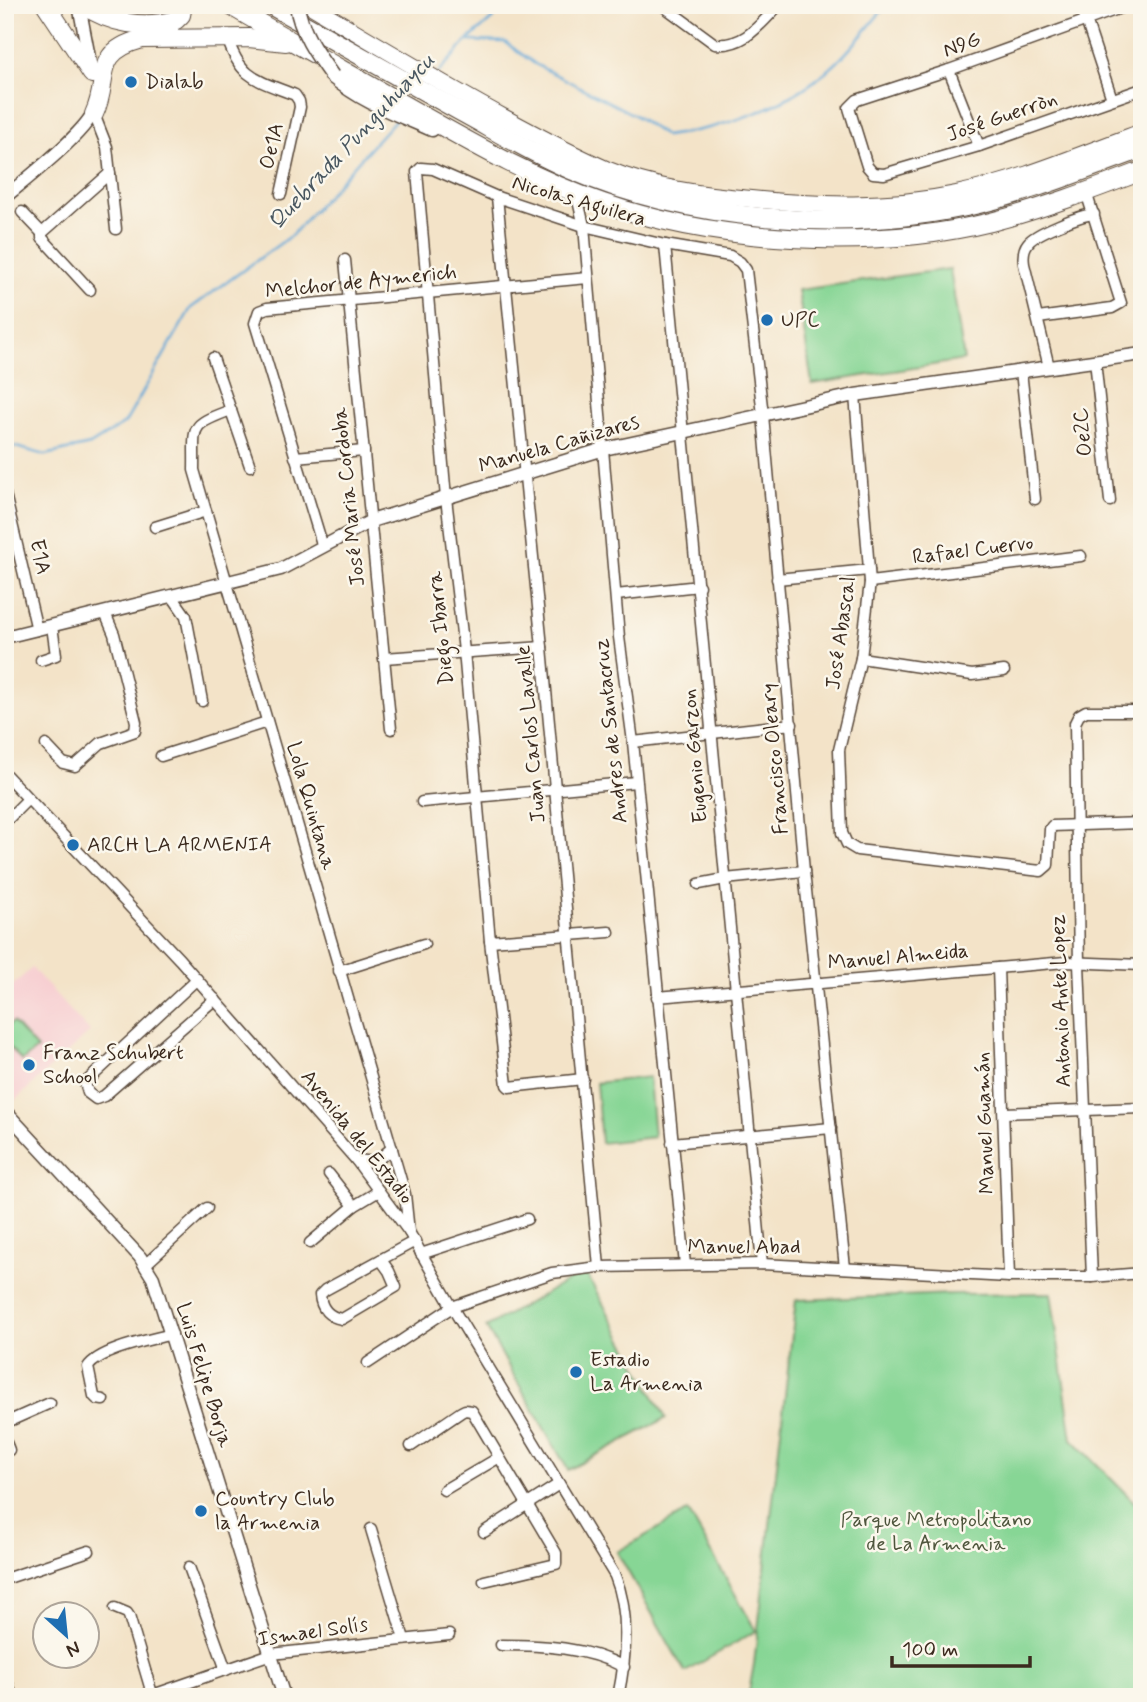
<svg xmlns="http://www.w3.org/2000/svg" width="1147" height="1702" font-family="Mynerve,sans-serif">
	<rect width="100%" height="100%" fill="#fbf7ec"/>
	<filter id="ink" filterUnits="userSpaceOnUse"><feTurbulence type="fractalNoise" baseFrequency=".0143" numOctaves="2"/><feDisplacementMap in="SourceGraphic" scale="14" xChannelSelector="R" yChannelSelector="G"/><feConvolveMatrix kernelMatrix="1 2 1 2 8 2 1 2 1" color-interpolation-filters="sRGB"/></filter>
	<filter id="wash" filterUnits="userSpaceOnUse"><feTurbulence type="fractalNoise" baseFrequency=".00686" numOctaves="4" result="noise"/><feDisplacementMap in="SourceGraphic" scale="28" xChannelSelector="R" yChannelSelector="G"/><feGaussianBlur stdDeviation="1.57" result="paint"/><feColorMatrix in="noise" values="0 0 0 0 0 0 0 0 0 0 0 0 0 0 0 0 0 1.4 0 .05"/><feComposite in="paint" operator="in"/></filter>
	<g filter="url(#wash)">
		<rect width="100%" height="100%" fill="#f3e3c8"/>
		<polygon fill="#f7cfd2" points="32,968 90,1032 11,1104 5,1098 5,992"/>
		<g fill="#87d695" stroke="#61805a" stroke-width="2">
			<polygon points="950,269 964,360 812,384 798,290"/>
			<polygon points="13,1022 37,1049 22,1061 5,1042 5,1028"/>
			<polygon points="649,1077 654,1137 601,1143 596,1083"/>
			<polygon points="585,1271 666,1418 568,1470 486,1327"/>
			<polygon points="1051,1293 1072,1439 1142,1510 1142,1697 748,1697 754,1664 796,1300 954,1294"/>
			<polygon points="688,1511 756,1631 685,1672 617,1552"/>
		</g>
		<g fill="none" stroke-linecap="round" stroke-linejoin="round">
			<g stroke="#61a7d7" stroke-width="2.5">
				<path d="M468,41L505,42L535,64L636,116L665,136C723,129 789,106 833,66C853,48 869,25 887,5"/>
				<polyline points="438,73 467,41 493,18 498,5"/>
				<polyline points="5,444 45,455 90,445 125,423 191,308 292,235 396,119"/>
			</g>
		</g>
	</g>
	<g filter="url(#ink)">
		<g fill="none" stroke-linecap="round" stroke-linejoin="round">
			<defs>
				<g id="minor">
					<path d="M662,5L715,44C745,47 760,24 779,5"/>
					<polyline points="1081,5 1112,99"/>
					<polyline points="1129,5 949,70 857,100 849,108 867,166 873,173 884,174 979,146 1142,89"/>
					<path d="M227,37C240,79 257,80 295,95L299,101L300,107L281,194"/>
					<polyline points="949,70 979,146"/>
					<polyline points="94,114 107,147 116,229"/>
					<polyline points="576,192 584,226 619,637 633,742 685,1265"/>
					<polyline points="497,197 542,647 599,1267"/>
					<polyline points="22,212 42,233"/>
					<polyline points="665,245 762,1264"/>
					<polyline points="345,260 391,729"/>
					<polyline points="90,290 42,238 42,233 110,173"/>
					<polyline points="1038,318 1112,308 1121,303 1086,192"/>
					<polyline points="213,358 250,466"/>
					<polyline points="1095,360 1110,501"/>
					<path d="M1049,367L1024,264C1023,257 1023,249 1028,243C1035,233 1081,215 1094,214"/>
					<polyline points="1021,371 1035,499"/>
					<polyline points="855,395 870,582 861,658 839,750 842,833 847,844 857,850 1041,871 1048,865 1050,829 1052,826 1142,823"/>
					<path d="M231,410C187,426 195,426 194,470L405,1194L409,1232"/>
					<polyline points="295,457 364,451"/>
					<polyline points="5,494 37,630"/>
					<polyline points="155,527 206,511"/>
					<polyline points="323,547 255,323 259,311 267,308 588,278"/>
					<polyline points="777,579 869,570"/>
					<polyline points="870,582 1081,556"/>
					<polyline points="616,595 699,586"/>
					<polyline points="172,596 186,616 202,701"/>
					<polyline points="384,658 542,647"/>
					<polyline points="861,658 972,675 1004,671"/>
					<polyline points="41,660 56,655 52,626"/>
					<polyline points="633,742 792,724"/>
					<polyline points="46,745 63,763 75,766 101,743 135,731 136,722 114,634 105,613"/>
					<polyline points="161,756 267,722"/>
					<path d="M5,774L180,960L356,1160L409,1232L452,1307L615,1576C630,1612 626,1659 618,1697"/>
					<polyline points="422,802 636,782"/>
					<polyline points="5,822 28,799"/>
					<polyline points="699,884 725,879 804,871"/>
					<polyline points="490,941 609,932"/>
					<polyline points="998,968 1009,1277"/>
					<polyline points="339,971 424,944"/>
					<polyline points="197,979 85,1083 88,1093 96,1099 104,1096 215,999"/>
					<polyline points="657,997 1066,962 1142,965"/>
					<polyline points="583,1079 509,1087 507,1085 490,941 464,651 446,498 417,172 421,168 433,169 497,197 584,226 665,245 730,256 740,262 746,270 763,415 804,871 845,1268"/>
					<polyline points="1004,1113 1142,1108"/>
					<polyline points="672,1143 831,1128"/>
					<polyline points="356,1160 375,1162 392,1148"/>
					<polyline points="329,1174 354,1206"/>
					<polyline points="310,1243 354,1206 379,1191"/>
					<polyline points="421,1254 527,1219"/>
					<path d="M381,1260L389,1271L396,1287L342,1319C329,1317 321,1309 320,1295L325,1290L415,1241"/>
					<polyline points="146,1264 207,1208"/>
					<polyline points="1092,1277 1079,964 1075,723 1079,715 1086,711 1142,711"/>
					<polyline points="368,1363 452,1307 552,1273 599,1267 762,1264 1009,1277 1092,1277 1142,1273"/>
					<path d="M103,1400L97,1399L94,1396L88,1367C100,1349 150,1340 172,1334"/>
					<polyline points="5,1423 50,1403"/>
					<polyline points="5,1440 9,1450"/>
					<polyline points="411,1446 461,1412 465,1410 472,1411 556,1553 556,1564 484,1581"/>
					<polyline points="444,1490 498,1458"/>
					<polyline points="371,1529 404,1639"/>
					<polyline points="484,1532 559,1484"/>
					<polyline points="189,1567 226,1670"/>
					<polyline points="5,1579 89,1551"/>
					<polyline points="115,1608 127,1613 129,1616 153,1697"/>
					<path d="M501,1645C542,1645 587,1647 624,1667"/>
					<polyline points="5,1675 12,1697"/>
					<polyline points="147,1697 271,1654 449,1635"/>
				</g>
				<g id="tertiary">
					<polyline points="79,5 91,68"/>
					<path d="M5,197C25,180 91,129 95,107"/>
					<polyline points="5,637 281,569 371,521 604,449 855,395 1142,354"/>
					<polyline points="5,1111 140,1257 153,1278 284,1697"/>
				</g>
				<path id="secondary" d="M332,76C365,103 394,112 432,129"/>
				<path id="primary" d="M310,5C374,43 437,81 503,117C536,135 571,154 606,169C652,188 702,195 751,199C819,206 888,208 956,194C1020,181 1081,154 1142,132"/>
				<g id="trunk">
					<polyline points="46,5 92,74"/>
					<path d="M83,5C111,24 144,29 176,20L181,15L183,5"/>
					<path d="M229,5C290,41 352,75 413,110C475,145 536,180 603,203C718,243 873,251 991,222C1042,209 1092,190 1142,171"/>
					<path d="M270,5C333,40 396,76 459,111C496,131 533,154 571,170C689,221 841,233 966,207C1026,194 1084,170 1142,149"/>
					<path d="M94,114C111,79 90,53 142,39L249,38L286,42"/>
				</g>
			</defs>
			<use href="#minor" stroke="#574638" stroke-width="13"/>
			<use href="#tertiary" stroke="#574638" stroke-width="15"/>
			<use href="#secondary" stroke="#574638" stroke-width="17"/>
			<use href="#primary" stroke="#574638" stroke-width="18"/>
			<use href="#trunk" stroke="#574638" stroke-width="20"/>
			<use href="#minor" stroke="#fff" stroke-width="10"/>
			<use href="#tertiary" stroke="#fff" stroke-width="12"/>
			<use href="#secondary" stroke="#fff" stroke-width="14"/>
			<use href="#primary" stroke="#fff" stroke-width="16"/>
			<use href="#trunk" stroke="#fff" stroke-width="18"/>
			<defs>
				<path id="secondary-bridge" d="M297,5C300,31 317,55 332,76"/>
			</defs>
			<use href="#secondary-bridge" stroke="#574638" stroke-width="17" stroke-linecap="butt"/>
			<use href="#secondary-bridge" stroke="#fff" stroke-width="14"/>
		</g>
	</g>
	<g fill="#1f6fb2" stroke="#fbf7ec" stroke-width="2.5">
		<circle cx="131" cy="82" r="7"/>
		<circle cx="767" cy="320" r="7"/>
		<circle cx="73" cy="845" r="7"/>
		<circle cx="29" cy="1065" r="7"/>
		<circle cx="576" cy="1372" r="7"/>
		<circle cx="201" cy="1511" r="7"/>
	</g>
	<g text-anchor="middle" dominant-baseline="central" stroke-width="5" stroke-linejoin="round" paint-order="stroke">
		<g font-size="21" fill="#3b2a1e" stroke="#fbf7ec">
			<text transform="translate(962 45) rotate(-20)">N9G</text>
			<text transform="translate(1002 117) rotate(-19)">José Guerròn</text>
			<text transform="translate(272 146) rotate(-77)">Oe1A</text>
			<text transform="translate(579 201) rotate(16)">Nicolas Aguilera</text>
			<text transform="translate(361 282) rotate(-6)">Melchor de Aymerich</text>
			<text transform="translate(1083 432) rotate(-96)">Oe2C</text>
			<text transform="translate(559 444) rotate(-16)">Manuela Cañizares</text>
			<text transform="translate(349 497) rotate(-96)">José Maria Cordoba</text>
			<text transform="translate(973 550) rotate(-7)">Rafael Cuervo</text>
			<text transform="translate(40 557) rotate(77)">E1A</text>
			<text transform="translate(441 628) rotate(-96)">Diego Ibarra</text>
			<text transform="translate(841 633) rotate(-82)">José Abascal</text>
			<text transform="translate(611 731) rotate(-96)">Andres de Santacruz</text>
			<text transform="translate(531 734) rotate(-95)">Juan Carlos Lavalle</text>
			<text transform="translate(695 756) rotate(-95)">Eugenio Garzon</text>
			<text transform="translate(775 759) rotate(-95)">Francisco Oleary</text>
			<text transform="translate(311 806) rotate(74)">Lola Quintana</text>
			<text transform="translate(898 957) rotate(-5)">Manuel Almeida</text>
			<text transform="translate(1061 1001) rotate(-92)">Antonio Ante Lopez</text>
			<text transform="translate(985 1123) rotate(-92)">Manuel Guamán</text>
			<text transform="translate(357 1137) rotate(51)">Avenida del Estadio</text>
			<text x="744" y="1247">Manuel Abad</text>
			<text transform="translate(204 1375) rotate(73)">Luis Felipe Borja</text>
			<text transform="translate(313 1632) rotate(-8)">Ismael Solís</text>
		</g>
		<g font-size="21" fill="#3b2a1e" stroke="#fbf7ec" text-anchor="start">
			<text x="145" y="82">Dialab</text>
			<text x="781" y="320">UPC</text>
			<text x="87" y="845">ARCH LA ARMENIA</text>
			<text x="43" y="1053">Franz Schubert<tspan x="43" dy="24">School</tspan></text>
			<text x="590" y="1360">Estadio<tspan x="590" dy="24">La Armenia</tspan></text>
			<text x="215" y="1499">Country Club<tspan x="215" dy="24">la Armenia</tspan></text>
		</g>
		<g font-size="21" fill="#4e553c" stroke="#fbf7ec">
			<text x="936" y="1520">Parque Metropolitano<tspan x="936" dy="24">de La Armenia</tspan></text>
		</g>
		<g font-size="23" font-style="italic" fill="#48565f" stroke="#fbf7ec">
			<text transform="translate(352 142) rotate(-47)">Quebrada Punguhuaycu</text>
		</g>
	</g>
	<rect width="1147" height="1702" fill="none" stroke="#fbf7ec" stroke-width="28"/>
	<g transform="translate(66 1635) rotate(153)"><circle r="33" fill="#fbf7ec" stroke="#aea59a" stroke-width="2"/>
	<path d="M0-5L12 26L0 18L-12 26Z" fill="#1f6fb2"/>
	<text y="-10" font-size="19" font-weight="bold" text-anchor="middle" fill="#3b2a1e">N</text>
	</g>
	<path d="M892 1656v10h138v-10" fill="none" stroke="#3b2a1e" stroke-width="3.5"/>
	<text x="902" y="1656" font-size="21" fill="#3b2a1e" stroke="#fbf7ec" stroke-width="5" paint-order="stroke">100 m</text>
</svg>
